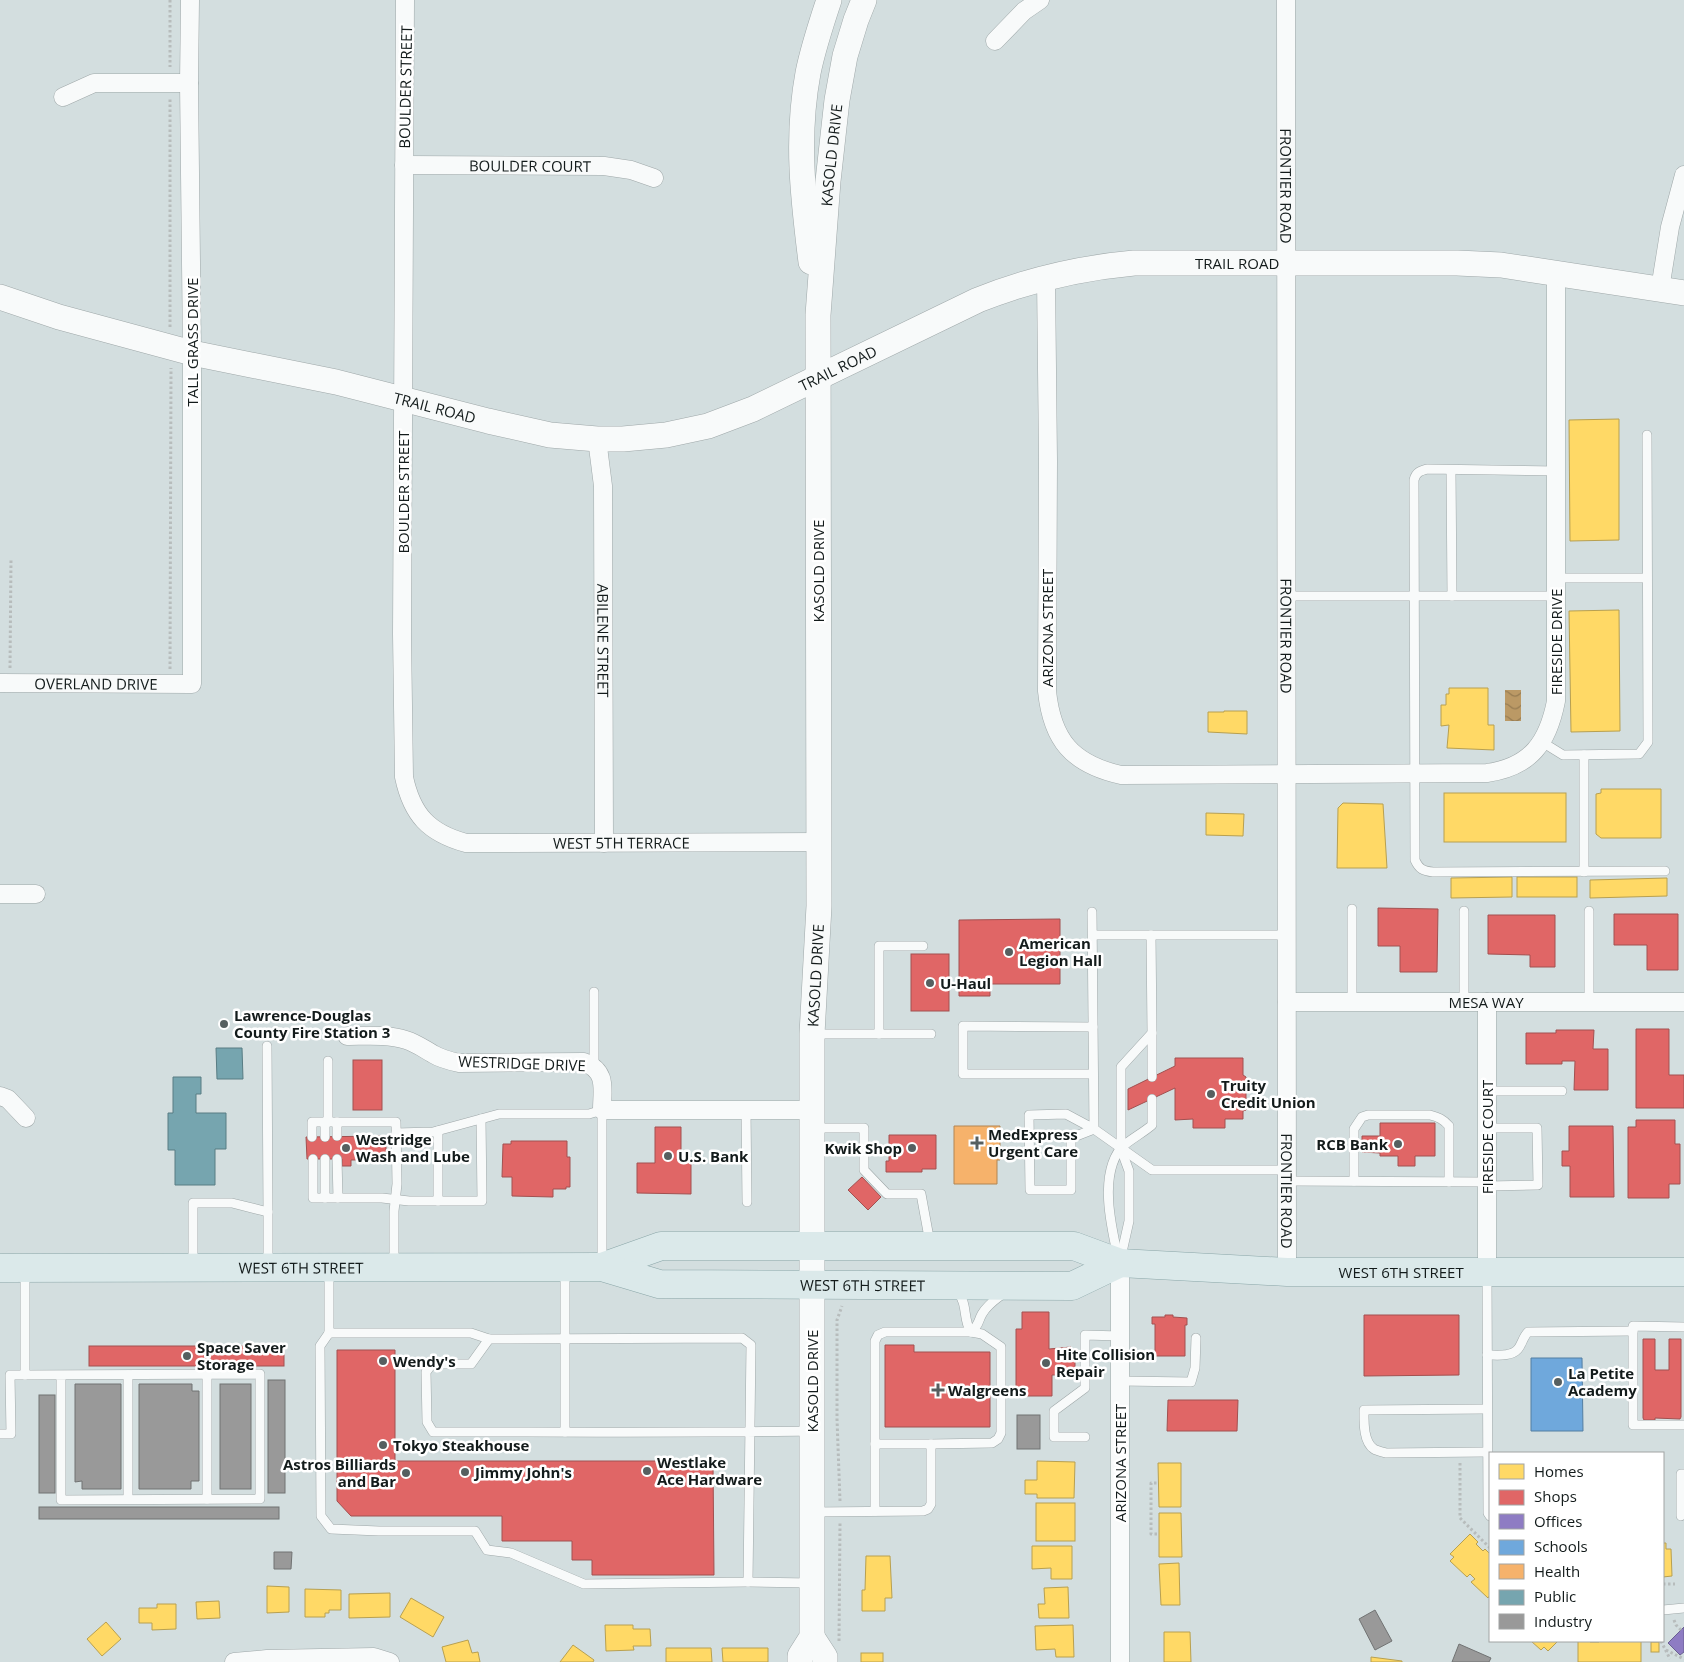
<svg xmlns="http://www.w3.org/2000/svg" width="1684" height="1662" font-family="'Open Sans',sans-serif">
	<defs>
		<pattern id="water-waves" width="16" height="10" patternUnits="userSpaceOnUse" patternTransform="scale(1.25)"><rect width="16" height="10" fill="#bb9965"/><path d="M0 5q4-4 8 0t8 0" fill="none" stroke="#977c52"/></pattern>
	</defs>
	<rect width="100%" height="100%" fill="#d3dedf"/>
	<rect fill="url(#water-waves)" x="1505" y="690" width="16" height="31"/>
	<g fill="#ffd966" stroke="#b8a050">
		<polygon points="1619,419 1619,540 1570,541 1569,420"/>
		<polygon points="1619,610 1620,731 1571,732 1569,611"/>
		<polygon points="1449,688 1488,688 1488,725 1494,725 1494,750 1447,748 1449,725 1441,726 1441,705 1446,705 1446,694 1449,694"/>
		<polygon points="1224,711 1247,711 1247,734 1208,732 1208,712 1224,712"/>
		<polygon points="1601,789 1661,789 1661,838 1601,838 1596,834 1596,794 1601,793"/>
		<rect x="1444" y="793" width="122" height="49"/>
		<polygon points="1343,803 1383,804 1387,868 1337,868 1338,808"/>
		<polygon points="1206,813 1244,814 1243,836 1206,835"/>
		<polygon points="1512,877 1512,897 1451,898 1451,878"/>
		<rect x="1517" y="877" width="60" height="20"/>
		<polygon points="1667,878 1667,896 1590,898 1590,880"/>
		<polygon points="1037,1461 1075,1462 1074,1498 1037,1498 1037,1494 1025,1494 1025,1480 1037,1480"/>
		<polygon points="1158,1463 1181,1463 1181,1507 1159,1507"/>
		<rect x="1036" y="1503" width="39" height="38"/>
		<polygon points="1159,1513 1181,1513 1182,1557 1159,1557"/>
		<polygon points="1470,1534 1478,1542 1476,1544 1483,1551 1485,1549 1490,1554 1490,1595 1488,1598 1471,1582 1475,1579 1470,1574 1467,1577 1450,1561 1454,1557 1450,1554"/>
		<polygon points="1663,1543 1666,1543 1666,1549 1671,1549 1672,1576 1663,1577"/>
		<polygon points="1032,1546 1072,1546 1072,1579 1051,1579 1051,1568 1032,1569"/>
		<polygon points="866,1556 890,1556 892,1598 885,1598 885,1611 862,1611 862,1590 865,1590"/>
		<polygon points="1179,1563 1180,1605 1161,1605 1159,1564"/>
		<polygon points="267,1586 289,1587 289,1612 267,1613"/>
		<polygon points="1068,1587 1069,1618 1039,1618 1038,1604 1045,1604 1044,1588"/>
		<polygon points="305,1589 341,1590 341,1610 329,1610 329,1613 325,1613 325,1617 305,1617"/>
		<polygon points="390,1593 390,1617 349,1618 349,1594"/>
		<polygon points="411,1598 444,1617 433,1637 400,1617"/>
		<polygon points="219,1601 220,1618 197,1619 196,1602"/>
		<polygon points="157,1604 176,1604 176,1629 152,1630 152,1623 139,1623 139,1608 157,1608"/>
		<polygon points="106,1622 121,1639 102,1656 87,1639"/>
		<polygon points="605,1625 633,1625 633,1629 650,1629 651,1646 633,1646 634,1650 606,1651"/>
		<polygon points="1073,1625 1074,1657 1056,1657 1055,1649 1036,1650 1035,1626"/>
		<polygon points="1164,1632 1190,1632 1191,1662 1164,1662"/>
		<polygon points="468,1640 472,1653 478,1652 480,1662 446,1662 442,1647"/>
		<polygon points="1531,1641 1558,1641 1548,1651 1544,1647 1541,1650"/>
		<polygon points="1578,1641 1590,1641 1590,1642 1599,1642 1599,1641 1641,1641 1641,1662 1578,1662"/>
		<rect x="1651" y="1642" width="8" height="10"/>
		<polygon points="573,1645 594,1660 593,1662 560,1662"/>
		<polygon points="666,1648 711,1648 712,1662 666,1662"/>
		<polygon points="722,1648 768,1648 768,1662 723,1662"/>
		<rect x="861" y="1653" width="22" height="9"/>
		<polygon points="1371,1657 1402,1661 1402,1662 1371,1662"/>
	</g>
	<g fill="#e06666" stroke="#a25050">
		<polygon points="1378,908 1438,909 1437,972 1400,972 1400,946 1378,946"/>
		<polygon points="1614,914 1678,914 1678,970 1647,970 1647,945 1614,945"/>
		<polygon points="1488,915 1555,915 1555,967 1530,967 1530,955 1488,954"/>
		<polygon points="1060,919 1060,984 990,984 990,996 959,996 959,920"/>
		<rect x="911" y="954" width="38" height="57"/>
		<polygon points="1636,1029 1669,1029 1669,1075 1684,1075 1684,1108 1636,1108"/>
		<polygon points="1556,1030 1594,1030 1593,1049 1608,1049 1608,1090 1574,1090 1575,1061 1562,1061 1562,1064 1526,1064 1526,1033 1556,1033"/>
		<polygon points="1175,1058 1243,1058 1243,1075 1246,1077 1246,1110 1243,1111 1243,1119 1225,1119 1225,1128 1193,1128 1193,1119 1175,1120 1175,1088 1128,1110 1128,1089 1175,1066"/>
		<rect x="353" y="1060" width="29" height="50"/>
		<polygon points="1636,1120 1675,1120 1675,1144 1680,1144 1680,1184 1669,1184 1669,1198 1628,1198 1628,1127 1636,1127"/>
		<polygon points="1380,1123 1435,1123 1435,1156 1415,1156 1415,1166 1398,1166 1398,1156 1380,1156 1380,1153 1362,1152 1362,1136 1380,1136"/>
		<polygon points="1569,1126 1613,1126 1614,1197 1570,1197 1570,1166 1562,1166 1562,1151 1569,1151"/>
		<polygon points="655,1127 681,1127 681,1162 691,1162 691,1194 637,1193 637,1163 655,1163"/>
		<polygon points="889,1135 936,1135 936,1169 922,1169 922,1172 886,1172 886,1161 889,1161"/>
		<polygon points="386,1136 386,1160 351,1160 351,1166 342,1166 342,1159 307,1159 306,1137"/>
		<polygon points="511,1141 567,1141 567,1157 570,1157 570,1187 566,1187 566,1189 553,1189 553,1197 512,1196 512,1177 502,1177 503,1144 511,1144"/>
		<polygon points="862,1177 881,1197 868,1210 848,1190"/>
		<polygon points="1022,1312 1049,1312 1049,1349 1071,1347 1075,1351 1075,1375 1052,1375 1052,1396 1016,1396 1016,1329 1022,1329"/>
		<polygon points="1165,1315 1173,1315 1173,1317 1187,1318 1187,1325 1185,1325 1185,1356 1155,1356 1155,1324 1152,1324 1152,1317 1165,1317"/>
		<polygon points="1364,1315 1459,1315 1459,1375 1364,1376"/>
		<polygon points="1643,1339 1655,1339 1655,1370 1669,1370 1669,1339 1681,1339 1681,1417 1680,1419 1655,1418 1655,1420 1644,1420 1643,1418"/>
		<polygon points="885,1345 914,1345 914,1352 990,1352 990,1427 885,1427"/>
		<rect x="89" y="1346" width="195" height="20"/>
		<polygon points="337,1350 395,1350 395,1461 713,1461 714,1575 592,1575 592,1560 572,1560 572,1541 502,1541 502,1516 351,1516 337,1501"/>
		<polygon points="1168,1400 1238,1400 1237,1431 1167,1431"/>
	</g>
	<polygon fill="#8e7cc3" stroke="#695f91" points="1684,1627 1684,1652 1680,1655 1668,1643"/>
	<polygon fill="#6fa8dc" stroke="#537ea2" points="1531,1358 1582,1358 1583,1431 1531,1431"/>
	<polygon fill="#f6b26b" stroke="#b28553" points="954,1126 1000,1126 1000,1160 997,1160 997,1184 954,1184"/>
	<g fill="#76a5af" stroke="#587c83">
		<polygon points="216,1048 242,1048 243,1079 217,1079"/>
		<polygon points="173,1077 201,1077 201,1094 196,1094 196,1113 226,1113 226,1149 215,1149 215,1185 175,1185 175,1150 168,1150 168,1113 173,1113"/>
	</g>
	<g fill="#999" stroke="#717373">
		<rect x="268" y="1380" width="17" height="113"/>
		<polygon points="75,1384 121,1384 121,1489 82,1489 82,1481 75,1482"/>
		<polygon points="139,1384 192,1384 192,1391 199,1391 199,1481 191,1481 191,1489 139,1489"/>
		<rect x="220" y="1384" width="31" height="105"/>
		<rect x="39" y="1395" width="16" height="98"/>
		<rect x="1017" y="1415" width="23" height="34"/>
		<rect x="39" y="1507" width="240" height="12"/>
		<polygon points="274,1552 292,1552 291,1569 274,1569"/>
		<polygon points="1375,1610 1392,1641 1375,1650 1359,1619"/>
		<polygon points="1459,1644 1491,1658 1489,1662 1452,1662"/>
	</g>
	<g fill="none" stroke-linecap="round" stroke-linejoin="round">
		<defs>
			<g id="lane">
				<polyline points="1451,470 1452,596"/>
				<path d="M1556,471L1427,469C1420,471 1416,472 1414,480L1415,860C1419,869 1423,871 1433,872L1665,871"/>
				<polyline points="1556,578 1647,578"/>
				<polyline points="1287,596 1556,596"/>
				<polyline points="1542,742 1563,755 1639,754 1648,742 1647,435"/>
				<polyline points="1584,755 1584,872"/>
				<polyline points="1352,909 1352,1002"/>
				<polyline points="1464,911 1464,1002"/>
				<polyline points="1589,911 1589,1002"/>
				<polyline points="1092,912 1094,1129 1071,1138 1071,1190 1030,1190 1029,1115 1066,1114 1094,1129 1152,1170 1287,1170"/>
				<polyline points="1093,935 1287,935"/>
				<polyline points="1093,1027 963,1026 963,1074 1093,1074"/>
				<polyline points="1152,1033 1152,1077"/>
				<polyline points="814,1034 931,1034"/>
				<polyline points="879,1034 879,946 923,946"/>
				<polyline points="267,1046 268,1212"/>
				<polyline points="328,1061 328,1122"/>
				<polyline points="594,1066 594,992"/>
				<polyline points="1487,1091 1562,1091"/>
				<polyline points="746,1110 747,1202"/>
				<polyline points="325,1122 325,1137"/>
				<polyline points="337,1122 337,1136"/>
				<polyline points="813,1128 864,1128 864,1170 887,1194 921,1194 930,1243"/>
				<polyline points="438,1131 438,1201"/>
				<polyline points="396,1133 433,1132 499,1114 589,1114 602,1110 602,1264"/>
				<polyline points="312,1137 312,1122 396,1122 397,1184 394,1211 394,1265"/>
				<polyline points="313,1159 313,1198 382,1198 409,1201 482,1201 481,1119"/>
				<polyline points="325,1159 325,1198"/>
				<polyline points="337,1159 338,1198"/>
				<polyline points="1287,1181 1487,1182"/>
				<path d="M1354,1181V1129L1362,1117L1368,1115H1430C1438,1117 1443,1119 1449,1126V1182"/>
				<polyline points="1487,1186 1538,1185 1537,1128 1487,1128"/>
				<path d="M1118,1257C1111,1226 1099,1175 1121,1148C1129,1140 1143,1133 1152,1125V1099"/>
				<polyline points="1120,1261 1129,1221 1129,1171 1121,1149 1121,1067 1152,1033 1151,935"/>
				<polyline points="193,1265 193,1203 232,1203 268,1212 268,1266"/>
				<polyline points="565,1269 565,1432"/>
				<polyline points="329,1271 329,1333 471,1333 489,1339"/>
				<polyline points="1487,1275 1488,1513 1490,1516"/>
				<path d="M957,1291C969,1306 962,1318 971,1332"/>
				<polyline points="1684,1327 1633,1326 1633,1425 1684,1425"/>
				<path d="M971,1332C980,1324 977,1323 982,1314C987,1305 996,1299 1004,1293"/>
				<path d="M329,1333L320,1346L321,1516L331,1529L379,1531H475L487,1550L511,1553L584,1584L748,1582L751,1345L742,1338L489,1339L471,1364H432L426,1372L427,1422L433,1432C558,1432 684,1433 809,1431"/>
				<path d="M1487,1355C1497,1355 1511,1357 1518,1349C1522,1344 1523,1337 1528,1332L1633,1331"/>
				<polyline points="207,1374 207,1499"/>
				<polyline points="25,1375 260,1374 260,1499 61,1500 61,1375"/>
				<polyline points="128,1375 128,1499"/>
				<polyline points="1120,1381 1191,1382 1195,1368 1196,1338"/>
				<polyline points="0,1434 11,1434 10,1375 25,1375 25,1272"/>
				<polyline points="1085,1437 1054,1437 1054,1411 1085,1388 1085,1335 1120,1336"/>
				<path d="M1487,1452L1386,1453C1383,1452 1377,1451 1374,1449C1363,1442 1364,1421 1364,1410L1487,1409"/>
				<polyline points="875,1511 875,1341 878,1335 885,1332 971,1332 982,1334 1001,1347 1001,1433 998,1439 992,1443 931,1444"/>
				<polyline points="813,1512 923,1511 928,1509 931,1504 931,1444 875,1444"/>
				<polyline points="1681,1516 1681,1474 1684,1474"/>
				<polyline points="748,1582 811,1583"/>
				<polyline points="1663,1610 1684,1608"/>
			</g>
			<g id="street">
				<path id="s1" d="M405,0L402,634L404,777C412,815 429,833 466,843L819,842"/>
				<path id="s2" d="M1286,0L1287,1272"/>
				<polyline points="995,41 1024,11 1040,0"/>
				<polyline points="63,97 94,83 189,83"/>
				<path id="s3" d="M404,165L604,166L631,170L654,178"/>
				<path d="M1046,277L1048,461L1047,691C1052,740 1072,764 1121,775L1487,773C1531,767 1548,742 1556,701V273"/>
				<polyline points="1660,289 1670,227 1684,175"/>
				<path id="s4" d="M597,439L603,486L604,843"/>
				<path id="s5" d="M0,683L192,684V353L189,83L190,0"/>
				<polyline points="0,894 36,894"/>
				<path id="s6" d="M1287,1002H1684"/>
				<path d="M347,1036C366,1036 387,1034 406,1040C416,1043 424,1049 433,1054C441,1059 450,1061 459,1063L584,1062C608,1072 602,1089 602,1110H812"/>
				<polyline points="0,1096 8,1099 26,1118"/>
				<polyline points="1120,1263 1120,1662"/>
				<polyline points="1487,1272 1487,1002"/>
				<polyline points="234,1662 267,1659 374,1657 390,1662"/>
			</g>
			<g id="secondary">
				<path d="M811,262C803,198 796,138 808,73C813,48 821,24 829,0"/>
				<path id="s7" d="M0,297L59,317L192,353L336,382L488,421L550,435L597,439H623L666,435L708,426L753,409L978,300C1028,280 1079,268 1134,263H1457L1501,265L1684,293"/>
				<polyline points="812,1637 825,1657 825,1662"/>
				<path id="s8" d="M800,1662V1656L812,1637V1034L819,906L818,315L828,181L837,100L845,56L856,20L864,0"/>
			</g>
			<g id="primary">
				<path id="s9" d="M602,1267L661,1246H1074L1120,1263L1287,1272H1684"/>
				<path id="s10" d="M0,1268L602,1267L659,1284L1072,1286L1120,1263"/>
			</g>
		</defs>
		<use href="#lane" stroke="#9ea7a8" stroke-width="10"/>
		<use href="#street" stroke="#9ea7a8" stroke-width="19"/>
		<use href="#secondary" stroke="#9ea7a8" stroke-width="26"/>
		<use href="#primary" stroke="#8aa6a8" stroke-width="29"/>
		<g stroke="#b7bcbc" stroke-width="3" stroke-dasharray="2.5 2.5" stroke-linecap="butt">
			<polyline points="170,0 170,67"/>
			<polyline points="170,327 170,98"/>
			<polyline points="10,668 11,558"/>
			<polyline points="170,669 171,368"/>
			<polyline points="1514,1452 1514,1453"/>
			<polyline points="1460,1463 1460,1518 1490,1548"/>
			<polyline points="840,1501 837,1419 837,1320 842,1306"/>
			<polyline points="1157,1534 1151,1534 1151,1483 1157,1483"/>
			<polyline points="1663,1584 1675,1584"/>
			<polyline points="1674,1620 1676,1625 1681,1630"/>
			<polyline points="839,1641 840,1523"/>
			<polyline points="1661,1641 1670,1659"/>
			<polyline points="1666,1650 1684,1659"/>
		</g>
		<use href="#lane" stroke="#f8fafa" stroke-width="9"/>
		<use href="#street" stroke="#f8fafa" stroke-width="18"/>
		<use href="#secondary" stroke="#f8fafa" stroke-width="25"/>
		<use href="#primary" stroke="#dbe9ea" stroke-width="28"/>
	</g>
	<g fill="#565f60" stroke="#fff" stroke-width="2">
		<circle cx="1009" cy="952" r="5"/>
		<circle cx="930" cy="983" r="5"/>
		<circle cx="224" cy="1024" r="5"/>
		<circle cx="1211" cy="1094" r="5"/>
		<path d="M974.5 1135.5h5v5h5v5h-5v5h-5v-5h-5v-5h5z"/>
		<circle cx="1398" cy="1144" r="5"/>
		<circle cx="346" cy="1148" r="5"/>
		<circle cx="912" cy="1148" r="5"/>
		<circle cx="668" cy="1156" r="5"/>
		<circle cx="187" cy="1356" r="5"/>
		<circle cx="383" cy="1361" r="5"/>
		<circle cx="1046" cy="1363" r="5"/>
		<circle cx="1558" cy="1382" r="5"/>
		<path d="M935.5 1382.5h5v5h5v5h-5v5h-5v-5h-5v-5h5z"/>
		<circle cx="383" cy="1445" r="5"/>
		<circle cx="647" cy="1471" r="5"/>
		<circle cx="465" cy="1472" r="5"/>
		<circle cx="406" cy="1473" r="5"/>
	</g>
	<g text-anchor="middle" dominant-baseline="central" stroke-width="5" stroke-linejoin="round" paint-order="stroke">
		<g font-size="15" fill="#131b1b" stroke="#fff">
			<text transform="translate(405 87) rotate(-89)">BOULDER STREET</text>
			<text stroke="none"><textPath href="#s8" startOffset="1511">KASOLD DRIVE</textPath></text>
			<text stroke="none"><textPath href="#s3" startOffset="126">BOULDER COURT</textPath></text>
			<text stroke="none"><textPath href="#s2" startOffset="186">FRONTIER ROAD</textPath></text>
			<text stroke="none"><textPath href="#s7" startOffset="1289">TRAIL ROAD</textPath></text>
			<text transform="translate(192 342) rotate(-90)">TALL GRASS DRIVE</text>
			<text stroke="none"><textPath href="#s7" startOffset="869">TRAIL ROAD</textPath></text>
			<text stroke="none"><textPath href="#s7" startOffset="449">TRAIL ROAD</textPath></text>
			<text transform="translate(403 492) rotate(-90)">BOULDER STREET</text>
			<text transform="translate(818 571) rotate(-90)">KASOLD DRIVE</text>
			<text transform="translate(1047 628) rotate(-90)">ARIZONA STREET</text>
			<text stroke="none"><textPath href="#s2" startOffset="636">FRONTIER ROAD</textPath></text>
			<text stroke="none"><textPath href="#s4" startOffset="202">ABILENE STREET</textPath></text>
			<text transform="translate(1556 642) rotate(-90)">FIRESIDE DRIVE</text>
			<text stroke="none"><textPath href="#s5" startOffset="96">OVERLAND DRIVE</textPath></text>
			<text stroke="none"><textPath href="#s1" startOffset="1029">WEST 5TH TERRACE</textPath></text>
			<text stroke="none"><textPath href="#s8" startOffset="690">KASOLD DRIVE</textPath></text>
			<text stroke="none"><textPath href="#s6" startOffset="199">MESA WAY</textPath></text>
			<text transform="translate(522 1063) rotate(2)">WESTRIDGE DRIVE</text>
			<text transform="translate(1487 1137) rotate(-90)">FIRESIDE COURT</text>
			<text stroke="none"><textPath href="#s2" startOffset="1191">FRONTIER ROAD</textPath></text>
			<text stroke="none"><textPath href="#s10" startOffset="301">WEST 6TH STREET</textPath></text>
			<text stroke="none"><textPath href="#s9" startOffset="806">WEST 6TH STREET</textPath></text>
			<text stroke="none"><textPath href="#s10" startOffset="865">WEST 6TH STREET</textPath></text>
			<text transform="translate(812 1381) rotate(-90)">KASOLD DRIVE</text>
			<text transform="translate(1120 1463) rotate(-90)">ARIZONA STREET</text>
		</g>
		<g font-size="15" font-weight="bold" fill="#131b1b" stroke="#fff" text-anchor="start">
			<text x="1019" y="943">American<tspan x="1019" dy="17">Legion Hall</tspan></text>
			<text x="940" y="983">U-Haul</text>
			<text x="234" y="1015">Lawrence-Douglas<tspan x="234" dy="17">County Fire Station 3</tspan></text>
			<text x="1221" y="1085">Truity<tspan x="1221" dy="17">Credit Union</tspan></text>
			<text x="988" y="1134">MedExpress<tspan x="988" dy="17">Urgent Care</tspan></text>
			<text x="356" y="1139">Westridge<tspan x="356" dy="17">Wash and Lube</tspan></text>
			<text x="1388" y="1144" text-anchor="end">RCB Bank</text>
			<text x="902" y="1148" text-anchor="end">Kwik Shop</text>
			<text x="678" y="1156">U.S. Bank</text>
			<text x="197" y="1347">Space Saver<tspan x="197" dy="17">Storage</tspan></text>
			<text x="1056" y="1354">Hite Collision<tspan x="1056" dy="17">Repair</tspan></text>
			<text x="393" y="1361">Wendy's</text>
			<text x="1568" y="1373">La Petite<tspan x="1568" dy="17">Academy</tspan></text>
			<text x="948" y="1390">Walgreens</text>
			<text x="393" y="1445">Tokyo Steakhouse</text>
			<text x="657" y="1462">Westlake<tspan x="657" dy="17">Ace Hardware</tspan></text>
			<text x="396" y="1464" text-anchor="end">Astros Billiards<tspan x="396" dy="17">and Bar</tspan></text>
			<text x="475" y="1472">Jimmy John's</text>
		</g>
	</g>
	<rect x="1489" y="1452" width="175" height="190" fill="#ffffff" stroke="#a1a4a4"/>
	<rect x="1499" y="1464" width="25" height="15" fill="#ffd966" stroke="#a1a4a4"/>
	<text x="1534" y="1477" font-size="15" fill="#131b1b">Homes</text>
	<rect x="1499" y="1490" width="25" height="15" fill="#e06666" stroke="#a1a4a4"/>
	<text x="1534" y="1502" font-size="15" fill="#131b1b">Shops</text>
	<rect x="1499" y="1514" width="25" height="15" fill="#8e7cc3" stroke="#a1a4a4"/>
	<text x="1534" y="1527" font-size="15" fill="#131b1b">Offices</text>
	<rect x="1499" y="1540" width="25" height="15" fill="#6fa8dc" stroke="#a1a4a4"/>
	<text x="1534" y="1552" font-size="15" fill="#131b1b">Schools</text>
	<rect x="1499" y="1564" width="25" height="15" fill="#f6b26b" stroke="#a1a4a4"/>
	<text x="1534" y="1577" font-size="15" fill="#131b1b">Health</text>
	<rect x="1499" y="1590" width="25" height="15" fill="#76a5af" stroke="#a1a4a4"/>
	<text x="1534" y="1602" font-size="15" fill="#131b1b">Public</text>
	<rect x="1499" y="1614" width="25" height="15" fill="#999999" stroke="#a1a4a4"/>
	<text x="1534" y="1627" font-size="15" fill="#131b1b">Industry</text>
</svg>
